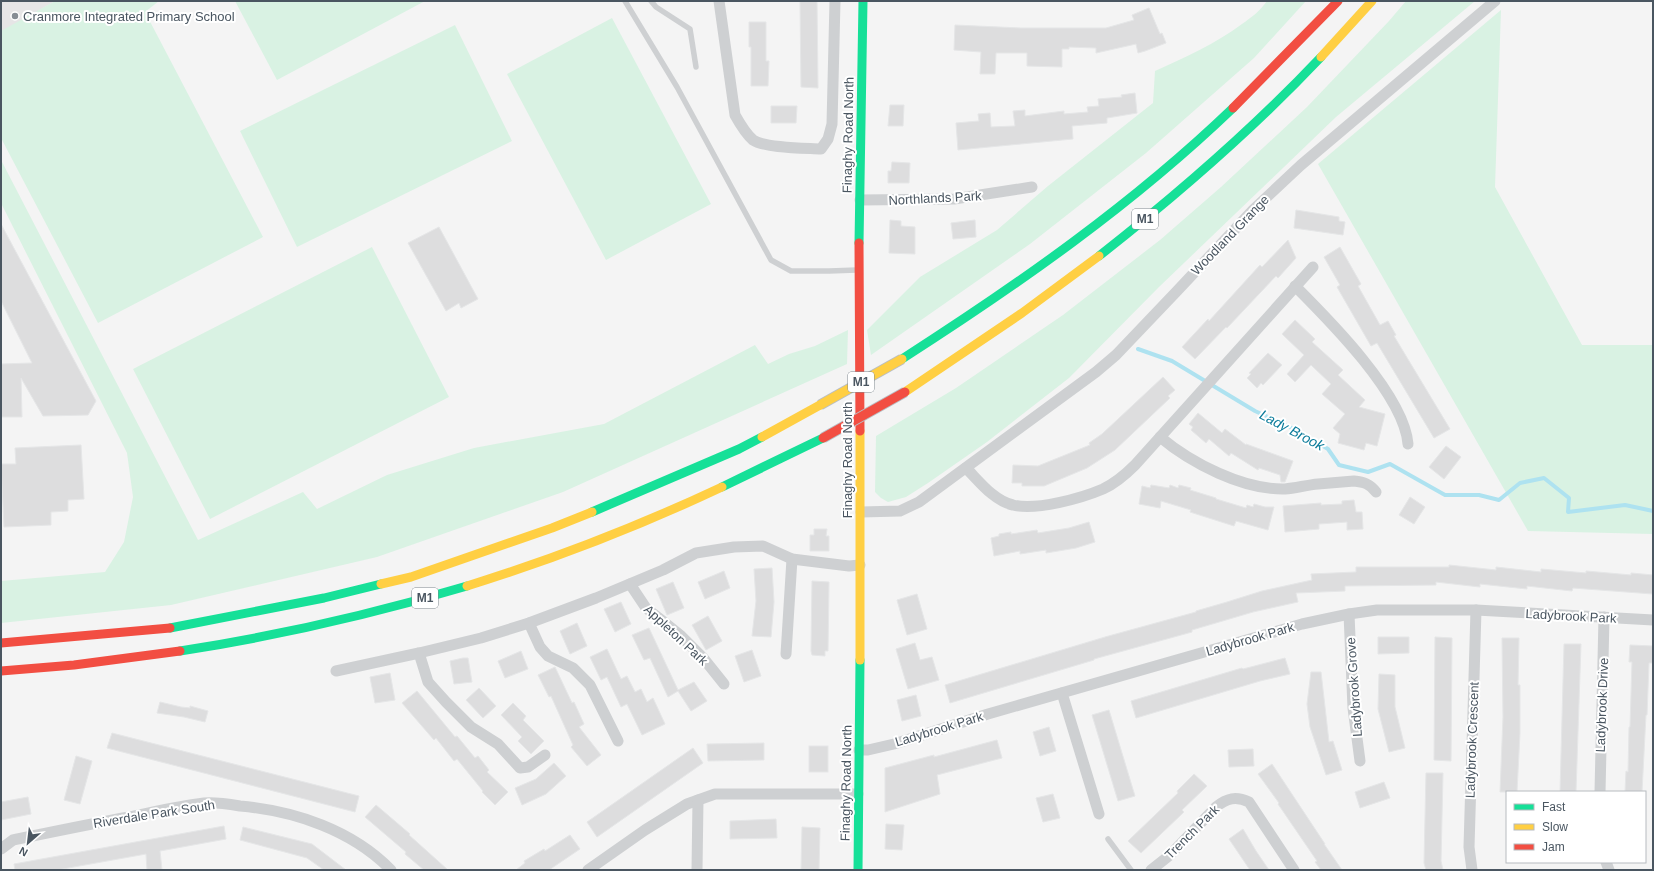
<svg xmlns="http://www.w3.org/2000/svg" width="1654" height="871" font-family="Helvetica,sans-serif">
	<rect width="100%" height="100%" fill="#f4f4f4"/>
	<polygon fill="#e6e5e6" points="1,1 55,1 2,32"/>
	<g fill="#d9f2e3">
		<polygon points="55,1 159,1 145,12 263,237 98,323 1,138 1,31"/>
		<polygon points="235,1 425,1 277,80"/>
		<path d="M1267,1H1306L1254,58L1146,153L1030,244L871,355L867,330L920,277L997,230L1048,186L1153,103L1155,71C1186,57 1215,44 1242,24C1252,17 1260,11 1267,1Z"/>
		<polygon points="1406,1 1475,1 1336,117 1159,287 1069,378 987,442 928,483 906,497 888,502 881,498 875,492 876,436 956,388 1063,315 1160,240 1221,187 1307,107 1389,21"/>
		<polygon points="1501,10 1495,187 1582,345 1653,345 1653,534 1528,531 1318,164"/>
		<polygon points="612,18 711,204 606,260 507,74"/>
		<polygon points="455,25 512,141 297,247 240,131"/>
		<polygon points="1,160 198,540 303,492 317,509 387,475 474,448 604,424 755,345 768,364 789,354 815,346 848,330 847,364 563,492 377,557 171,605 1,623 1,581 105,572 124,542 133,497 127,453 1,203"/>
		<polygon points="372,247 449,397 210,519 133,369"/>
	</g>
	<g fill="none" stroke-linecap="round" stroke-linejoin="round">
		<polyline stroke="#aee2f0" stroke-width="4" points="1138,349 1172,361 1255,411 1296,430 1328,449 1339,465 1368,472 1390,464 1445,495 1479,495 1499,500 1520,483 1544,478 1569,498 1568,512 1625,505 1653,511"/>
	</g>
	<g fill="#ddddde" stroke="#e5e6e7">
		<polygon points="800,1 817,1 818,88 801,87"/>
		<polygon points="1149,8 1160,34 1162,33 1166,43 1145,51 1138,53 1136,44 1096,53 1096,48 1069,47 1069,49 1062,49 1062,67 1027,66 1027,53 996,53 995,74 980,74 981,52 954,50 955,25 1021,28 1106,28 1134,20 1132,15"/>
		<polygon points="749,22 766,22 766,61 769,61 768,86 751,86 751,47 749,47"/>
		<polygon points="1135,93 1137,113 1107,118 1107,123 1072,126 1073,139 958,150 956,123 979,121 978,114 990,113 991,127 1015,126 1013,111 1025,110 1025,116 1064,111 1064,114 1088,112 1087,107 1099,106 1098,99 1122,97 1121,95"/>
		<polygon points="890,105 904,105 903,126 888,126"/>
		<polygon points="771,106 797,106 796,123 771,123"/>
		<polygon points="892,162 910,163 909,183 888,183 888,171 891,171"/>
		<polygon points="1296,210 1339,217 1339,221 1345,222 1343,235 1294,228"/>
		<polygon points="890,220 901,221 901,226 915,227 915,254 889,253"/>
		<polygon points="975,220 976,237 953,239 951,223"/>
		<polygon points="1,224 96,401 88,415 43,416 21,378 22,417 1,417 1,364 32,363 1,301"/>
		<polygon points="439,227 478,299 461,308 459,303 446,311 408,243"/>
		<polygon points="1288,240 1296,258 1278,278 1276,276 1227,328 1226,327 1195,359 1182,347 1208,319 1209,321 1260,265 1262,267"/>
		<polygon points="1340,247 1361,284 1358,286 1380,325 1388,321 1396,335 1394,336 1450,429 1434,438 1377,343 1371,346 1337,287 1340,285 1324,257"/>
		<polygon points="1295,320 1315,339 1312,342 1343,370 1338,375 1365,400 1359,407 1385,414 1377,446 1366,443 1364,450 1338,443 1340,434 1333,428 1345,414 1322,394 1331,384 1311,365 1295,382 1287,374 1304,355 1282,334"/>
		<polygon points="1268,353 1282,365 1263,385 1261,383 1257,388 1247,378 1251,374 1249,373"/>
		<polygon points="1163,377 1175,390 1168,396 1170,398 1115,450 1087,468 1044,486 1022,486 1022,483 1012,483 1013,465 1038,466 1090,445 1089,443 1102,434"/>
		<polygon points="1198,413 1222,433 1225,429 1246,445 1246,444 1293,461 1285,482 1281,482 1280,475 1259,468 1258,470 1231,453 1229,456 1209,439 1206,443 1191,430 1193,427 1189,424"/>
		<polygon points="81,445 84,499 68,500 68,511 51,512 51,525 4,527 1,464 16,464 15,448"/>
		<polygon points="1446,446 1461,457 1444,479 1429,467"/>
		<polygon points="1151,485 1169,488 1170,485 1178,488 1179,485 1191,488 1190,490 1216,498 1216,499 1246,508 1247,505 1253,507 1254,504 1265,507 1274,507 1268,530 1236,521 1234,526 1190,512 1191,510 1161,501 1160,508 1139,504 1142,486 1150,488"/>
		<polygon points="1410,497 1425,507 1414,524 1399,515"/>
		<polygon points="1354,500 1356,512 1362,512 1363,529 1347,530 1347,522 1319,524 1319,529 1285,532 1283,506 1321,503 1321,505 1342,504 1342,501"/>
		<polygon points="1089,522 1095,542 1076,548 1046,553 1046,550 1020,554 1020,551 994,556 991,538 999,536 999,534 1011,532 1011,534 1037,530 1038,533 1069,528"/>
		<polygon points="814,529 827,529 826,536 829,536 829,551 810,551 810,535 814,535"/>
		<polygon points="1449,565 1496,570 1496,567 1541,572 1541,569 1586,573 1586,571 1631,575 1631,573 1653,575 1653,594 1573,588 1572,591 1527,586 1527,589 1480,584 1480,587 1436,582 1436,585 1345,586 1345,591 1296,593 1298,602 1253,612 1192,630 1192,632 1094,659 1094,660 950,703 945,685 1105,637 1196,612 1196,611 1227,602 1262,591 1312,580 1311,574 1356,572 1356,567 1449,567"/>
		<polygon points="772,568 774,602 771,637 752,636 756,601 754,569"/>
		<polygon points="724,571 730,588 705,599 698,582"/>
		<polygon points="812,581 829,582 828,651 825,651 825,656 812,655 811,651"/>
		<polygon points="673,582 684,608 667,615 656,589"/>
		<polygon points="917,594 927,629 907,635 897,600"/>
		<polygon points="621,602 631,624 615,632 604,609"/>
		<polygon points="708,616 722,641 706,650 692,625"/>
		<polygon points="577,623 587,646 570,654 560,631"/>
		<polygon points="649,628 678,690 694,682 707,701 691,711 678,691 668,697 650,658 644,660 632,635"/>
		<polygon points="1378,637 1409,637 1409,653 1378,654"/>
		<polygon points="1435,637 1452,638 1451,761 1434,760"/>
		<polygon points="1502,638 1519,638 1518,685 1520,685 1520,733 1517,792 1500,792 1503,717"/>
		<polygon points="915,643 920,660 932,657 939,680 908,689 896,649"/>
		<polygon points="1564,644 1581,644 1576,792 1560,792"/>
		<polygon points="1630,645 1653,646 1653,663 1649,663 1647,715 1646,715 1642,792 1625,792 1626,771 1628,772 1629,727 1630,727 1632,662 1629,662"/>
		<polygon points="607,649 621,679 627,676 635,692 641,689 647,702 653,698 665,724 642,735 627,704 621,707 607,677 601,680 590,657"/>
		<polygon points="752,650 761,676 744,682 735,656"/>
		<polygon points="521,651 528,669 505,678 498,661"/>
		<polygon points="463,658 468,658 472,682 454,684 450,661"/>
		<polygon points="1285,658 1290,674 1260,681 1136,718 1131,701 1242,668 1243,669"/>
		<polygon points="555,667 572,703 574,702 584,724 579,727 601,755 587,766 571,747 573,745 551,696 549,697 538,675"/>
		<polygon points="1311,672 1321,672 1329,742 1333,741 1342,770 1326,775 1310,727 1307,704"/>
		<polygon points="390,673 395,700 375,703 370,677"/>
		<polygon points="1379,674 1395,675 1395,707 1405,748 1389,752 1378,709"/>
		<polygon points="479,688 496,706 483,718 466,700"/>
		<polygon points="417,691 455,737 457,736 475,758 478,756 489,770 487,772 508,792 495,805 482,792 483,791 457,759 454,761 436,738 434,740 402,703"/>
		<polygon points="916,695 921,716 902,721 897,700"/>
		<polygon points="160,702 181,707 190,708 190,706 208,711 205,722 184,717 157,713"/>
		<polygon points="513,703 526,716 523,720 544,741 531,754 518,741 522,737 501,715"/>
		<polygon points="1109,710 1135,796 1118,801 1092,715"/>
		<polygon points="1049,727 1056,751 1040,756 1033,732"/>
		<polygon points="112,733 359,796 355,812 107,748"/>
		<polygon points="997,740 1002,758 937,775 940,794 885,812 885,768 934,755 934,757"/>
		<polygon points="764,743 764,760 708,761 707,744"/>
		<rect x="809" y="746" width="19" height="26"/>
		<polygon points="693,748 703,763 597,837 587,822"/>
		<polygon points="1253,749 1254,766 1229,767 1228,750"/>
		<polygon points="76,756 92,761 80,804 64,800"/>
		<polygon points="554,763 566,776 546,794 522,805 515,788 536,779"/>
		<polygon points="1272,764 1325,844 1324,844 1342,870 1321,870 1315,862 1317,861 1278,804 1279,803 1258,774"/>
		<polygon points="1426,773 1443,773 1441,861 1443,870 1426,870 1424,863"/>
		<polygon points="1194,774 1207,786 1182,810 1184,812 1141,853 1128,841 1178,793 1177,791"/>
		<polygon points="1384,782 1390,798 1360,808 1355,792"/>
		<polygon points="1053,794 1060,818 1043,822 1036,798"/>
		<polygon points="28,797 31,814 1,820 1,802"/>
		<polygon points="376,805 410,834 409,835 448,870 424,870 405,854 406,852 365,817"/>
		<polygon points="776,819 777,838 730,839 730,821"/>
		<polygon points="886,824 904,825 902,850 885,849"/>
		<polygon points="224,826 226,839 160,851 162,870 147,870 146,854 57,870 15,870 14,864"/>
		<polygon points="243,827 312,844 346,870 324,870 307,858 240,840"/>
		<polygon points="802,827 820,828 819,870 801,870"/>
		<polygon points="1243,829 1256,851 1269,870 1250,870 1229,839"/>
		<polygon points="570,835 580,849 549,870 516,870 525,863 524,861 544,849 545,851"/>
	</g>
	<g fill="none" stroke-linecap="round" stroke-linejoin="round">
		<g stroke="#ced0d2" stroke-width="5.5">
			<polyline points="625,1 677,87 771,260 791,271 829,271 857,270"/>
			<polyline points="651,1 656,7 690,29 696,67"/>
			<polyline points="1108,839 1131,870"/>
		</g>
		<g stroke="#ced0d2" stroke-width="11">
			<path d="M719,1L735,115C740,124 745,133 753,140C764,148 805,148 821,149L828,139L832,124L835,1"/>
			<polyline points="860,200 954,199 1032,187"/>
			<path d="M1295,286C1329,320 1404,395 1408,444"/>
			<path d="M1160,437C1191,463 1243,490 1285,489C1296,488 1307,485 1318,484C1330,483 1342,482 1354,481C1364,482 1370,484 1376,492"/>
			<path d="M966,468C979,481 994,501 1013,505C1036,511 1082,498 1103,489C1116,483 1126,474 1135,465L1313,267"/>
			<polyline points="861,512 900,511 919,502 1096,372 1116,355 1177,291 1253,210 1301,165 1495,1"/>
			<polyline points="630,584 646,608 664,622 680,635 704,659 724,684"/>
			<polyline points="1349,614 1353,708 1360,761"/>
			<polyline points="529,623 540,647 548,656 573,668 590,685 618,741"/>
			<polyline points="419,653 428,682 446,702 471,727 498,744 520,768 528,767 545,755"/>
			<polyline points="786,654 792,559"/>
			<polyline points="336,671 419,653 481,638 529,623 596,598 663,570 696,553 734,547 763,546 792,559 849,566 860,565"/>
			<polyline points="1062,693 1099,814"/>
			<polyline points="859,750 868,750 894,744 988,714 1302,624 1349,614 1377,610 1476,610 1653,620"/>
			<polyline points="1600,792 1604,617"/>
			<path d="M1,849L13,840C52,832 90,824 129,817C154,812 179,806 204,803C216,802 228,804 240,806C295,811 352,830 391,870"/>
			<polyline points="1606,862 1609,870"/>
			<polyline points="588,870 645,830 687,804 715,794 858,794"/>
			<polyline points="697,870 698,800"/>
			<path d="M1151,870L1170,855L1216,807C1227,798 1236,796 1249,802L1294,870"/>
			<polyline points="1472,870 1469,847 1476,610"/>
		</g>
		<g stroke="#16e098" stroke-width="9">
			<polyline points="859,243 863,1"/>
			<path d="M1099,256C1178,194 1252,130 1321,57"/>
			<path d="M902,359C1019,284 1133,204 1233,108"/>
			<polyline points="722,487 823,438"/>
			<polyline points="592,512 739,449 762,437"/>
			<polyline points="170,628 324,598 381,584"/>
			<path d="M180,651C277,636 373,614 467,586"/>
			<polyline points="858,870 860,660"/>
		</g>
		<g stroke="#ffcf43" stroke-width="9">
			<polyline points="1321,57 1372,1"/>
			<polyline points="905,392 1022,313 1099,256"/>
			<polyline points="762,437 820,405"/>
			<polyline points="381,584 411,577 552,528 592,512"/>
			<path d="M467,586C554,559 639,526 722,487"/>
			<polyline points="860,660 860,431"/>
		</g>
		<g stroke="#f24e42" stroke-width="9">
			<polyline points="1233,108 1338,1"/>
			<polyline points="859,243 860,431"/>
			<polyline points="1,643 170,628"/>
			<polyline points="1,671 74,665 180,651"/>
		</g>
		<defs>
			<polyline id="slow-bridge" points="820,405 902,359"/>
			<polyline id="jam-bridge" points="823,438 905,392"/>
		</defs>
		<use href="#slow-bridge" stroke="#b9bec3" stroke-width="11" stroke-linecap="butt"/>
		<use href="#jam-bridge" stroke="#b9bec3" stroke-width="11" stroke-linecap="butt"/>
		<use href="#slow-bridge" stroke="#ffcf43" stroke-width="9"/>
		<use href="#jam-bridge" stroke="#f24e42" stroke-width="9"/>
	</g>
	<circle fill="#868d94" stroke="#fff" stroke-width="1.5" cx="15" cy="16" r="4"/>
	<g text-anchor="middle" dominant-baseline="central" stroke-width="4" stroke-linejoin="round" paint-order="stroke">
		<g fill="#fff" stroke="#808990" stroke-width="1">
			<rect x="1132" y="209" width="26" height="20" rx="3"/>
			<rect x="848" y="372" width="26" height="20" rx="3"/>
			<rect x="412" y="588" width="26" height="20" rx="3"/>
		</g>
		<g font-size="12" font-weight="bold" fill="#4a5661">
			<text x="1145" y="219">M1</text>
			<text x="861" y="382">M1</text>
			<text x="425" y="598">M1</text>
		</g>
		<g font-size="13" fill="#4a5661" stroke="#fff" text-anchor="start">
			<text x="23" y="16">Cranmore Integrated Primary School</text>
		</g>
		<g font-size="13" fill="#4a5661" stroke="#fff">
			<text transform="translate(848 135) rotate(-89)">Finaghy Road North</text>
			<text transform="translate(935 198) rotate(-3)">Northlands Park</text>
			<text transform="translate(1230 235) rotate(-46)">Woodland Grange</text>
			<text transform="translate(847 460) rotate(-90)">Finaghy Road North</text>
			<text transform="translate(1571 616) rotate(3)">Ladybrook Park</text>
			<text transform="translate(676 635) rotate(43)">Appleton Park</text>
			<text transform="translate(1250 639) rotate(-16)">Ladybrook Park</text>
			<text transform="translate(1354 687) rotate(-94)">Ladybrook Grove</text>
			<text transform="translate(1602 705) rotate(-88)">Ladybrook Drive</text>
			<text transform="translate(939 729) rotate(-17)">Ladybrook Park</text>
			<text transform="translate(1472 740) rotate(-88)">Ladybrook Crescent</text>
			<text transform="translate(846 783) rotate(-89)">Finaghy Road North</text>
			<text transform="translate(154 814) rotate(-9)">Riverdale Park South</text>
			<text transform="translate(1192 832) rotate(-45)">Trench Park</text>
		</g>
		<g font-size="14" font-style="italic" fill="#0c7c9b" stroke="#fff">
			<text transform="translate(1292 430) rotate(28)">Lady Brook</text>
		</g>
	</g>
	<rect width="1654" height="871" fill="none" stroke="#4a5661" stroke-width="4"/>
	<rect x="1506" y="791" width="140" height="72" fill="#ffffff" stroke="#b7bbc0"/>
	<rect x="1514" y="804" width="20" height="6" fill="#16e098" stroke="#b7bbc0"/>
	<text x="1542" y="811" font-size="12" fill="#4a5661">Fast</text>
	<rect x="1514" y="824" width="20" height="6" fill="#ffcf43" stroke="#b7bbc0"/>
	<text x="1542" y="831" font-size="12" fill="#4a5661">Slow</text>
	<rect x="1514" y="844" width="20" height="6" fill="#f24e42" stroke="#b7bbc0"/>
	<text x="1542" y="851" font-size="12" fill="#4a5661">Jam</text>
	<g transform="translate(28 843) rotate(208)" stroke="#ffffff" stroke-width="3" paint-order="stroke">
	<path d="M0-3L7 15L0 10L-7 15Z" fill="#4a5661"/>
	<text y="-6" font-size="11" font-weight="bold" text-anchor="middle" fill="#4a5661">N</text>
	</g>
</svg>
